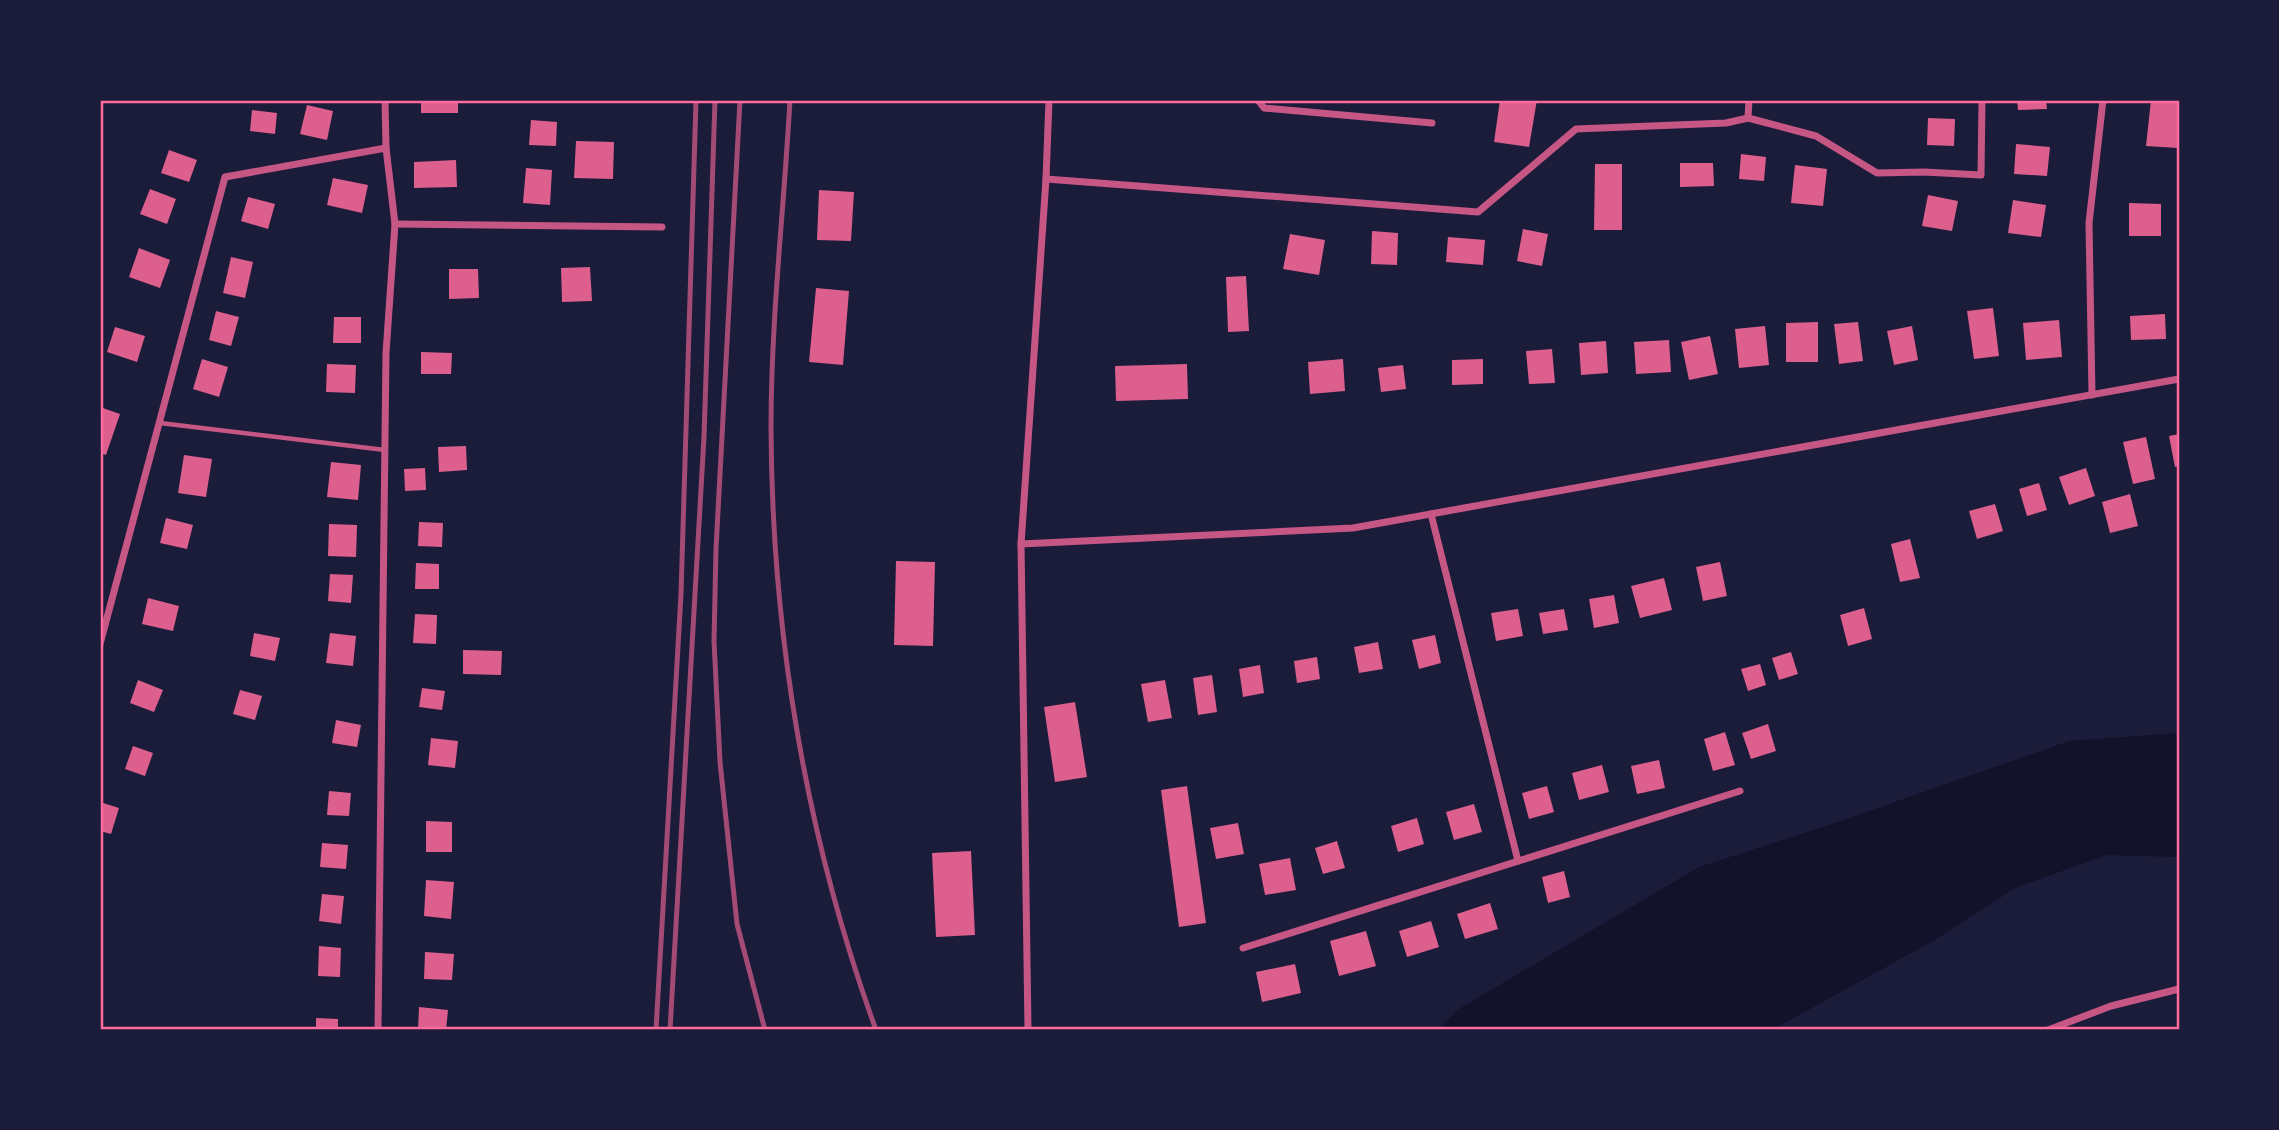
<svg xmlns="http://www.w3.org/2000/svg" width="2279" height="1130" font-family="'Noto Sans',sans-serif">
	<rect width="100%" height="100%" fill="#1b1b3a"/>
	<polygon fill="#12122b" points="2179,733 2179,857 2107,855 2017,887 1933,941 1772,1030 1437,1030 1459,1009 1699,867 1832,824 2069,741"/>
	<g fill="#dd5f8e">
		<rect x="421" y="100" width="37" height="13"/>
		<polygon points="1500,100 1537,100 1529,147 1494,142"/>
		<polygon points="2017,100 2046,100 2047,109 2018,110"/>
		<polygon points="2151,100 2179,100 2178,148 2146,146"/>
		<polygon points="307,105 333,111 327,140 300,134"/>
		<polygon points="252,110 277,113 275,134 250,131"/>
		<polygon points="1928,118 1955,119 1954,146 1927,145"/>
		<polygon points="531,120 557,122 556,146 529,145"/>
		<polygon points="576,141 614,142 613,179 574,178"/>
		<polygon points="2016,144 2050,147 2047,176 2014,174"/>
		<polygon points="169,150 197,160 189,182 161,173"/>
		<polygon points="1741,154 1766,157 1764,181 1739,179"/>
		<polygon points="456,160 457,187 414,188 414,162"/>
		<polygon points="1680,163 1713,163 1714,186 1680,187"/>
		<polygon points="1595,164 1622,164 1622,230 1594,230"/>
		<polygon points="1795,165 1827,169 1823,206 1791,203"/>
		<polygon points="526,168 552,170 550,205 523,203"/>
		<polygon points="333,178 368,185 362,213 327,205"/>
		<polygon points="150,189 176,199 167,224 140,214"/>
		<polygon points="819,190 854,192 851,241 817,240"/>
		<polygon points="1928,195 1958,201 1952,231 1922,226"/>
		<polygon points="248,197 275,204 268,229 241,221"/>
		<polygon points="2013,200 2046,205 2041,237 2008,233"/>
		<polygon points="2129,203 2161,204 2161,236 2129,236"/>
		<polygon points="1523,229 1548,234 1542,266 1517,261"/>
		<polygon points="1372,231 1398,233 1397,265 1371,264"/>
		<polygon points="1290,234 1325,240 1319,275 1283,269"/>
		<polygon points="1448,237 1485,240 1483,265 1446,262"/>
		<polygon points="139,248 170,260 160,288 129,277"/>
		<polygon points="231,257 253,262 245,298 223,293"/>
		<polygon points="590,267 592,301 562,302 561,268"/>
		<polygon points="449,269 478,269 479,298 449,299"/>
		<polygon points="1246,276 1249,331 1228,332 1226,277"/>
		<polygon points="816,288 849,291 843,365 809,362"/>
		<polygon points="1993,308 1999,356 1974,359 1967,311"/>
		<polygon points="216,311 239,317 231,346 209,340"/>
		<polygon points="2165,314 2166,339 2131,340 2130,316"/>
		<polygon points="334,317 361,317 361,343 333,343"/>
		<polygon points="2059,320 2062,357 2026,360 2023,323"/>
		<polygon points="1818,322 1818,362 1786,362 1786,323"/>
		<polygon points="1858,322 1863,361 1839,364 1834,324"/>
		<polygon points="1765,326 1769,365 1739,368 1735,329"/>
		<polygon points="1912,326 1918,360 1894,365 1887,331"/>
		<polygon points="115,327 145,336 137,362 107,352"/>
		<polygon points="1710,336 1718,374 1689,380 1681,342"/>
		<polygon points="1669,340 1671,372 1636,374 1634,342"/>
		<polygon points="1606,341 1608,373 1581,375 1579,343"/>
		<polygon points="1552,349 1555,383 1529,384 1526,351"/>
		<polygon points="421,352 452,353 451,374 421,374"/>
		<polygon points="202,359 228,367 219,397 193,389"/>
		<polygon points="1343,359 1345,391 1310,394 1308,362"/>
		<polygon points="1483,359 1483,384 1452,385 1452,360"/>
		<polygon points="327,364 356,365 355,393 326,392"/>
		<polygon points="1187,364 1188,399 1116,401 1115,366"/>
		<polygon points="1403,365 1406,389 1381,392 1378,368"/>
		<polygon points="100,407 120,414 106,455 100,453"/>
		<polygon points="2179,434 2179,466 2175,467 2169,436"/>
		<polygon points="2146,437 2155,479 2133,484 2123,442"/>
		<polygon points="466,446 467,470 439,472 438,447"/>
		<polygon points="184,455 212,459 206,497 178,493"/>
		<polygon points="331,462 361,465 358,500 327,497"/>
		<polygon points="425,468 426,490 405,491 404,469"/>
		<polygon points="2086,468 2095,496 2069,505 2059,477"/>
		<polygon points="2039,483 2047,510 2027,516 2019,489"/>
		<polygon points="2130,494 2138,526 2110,533 2102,502"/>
		<polygon points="1995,504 2003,531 1977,539 1969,511"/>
		<polygon points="166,518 193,525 187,549 160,543"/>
		<polygon points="419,522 443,523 442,547 418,546"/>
		<polygon points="329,524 357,525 356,557 328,556"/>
		<polygon points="1910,539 1920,578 1900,582 1891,544"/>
		<polygon points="896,561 935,562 933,646 894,645"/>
		<polygon points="1720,562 1727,596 1703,601 1696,567"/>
		<polygon points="416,563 439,564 439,589 415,589"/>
		<polygon points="330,574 353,575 351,603 328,601"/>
		<polygon points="1664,578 1672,610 1640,618 1631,586"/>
		<polygon points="1614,595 1619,623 1594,628 1589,599"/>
		<polygon points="148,598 179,606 173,631 142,624"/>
		<polygon points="1864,608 1872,639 1848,646 1840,615"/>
		<polygon points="1518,609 1523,636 1496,641 1491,613"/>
		<polygon points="1564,609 1568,630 1543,634 1539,613"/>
		<polygon points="415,614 437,615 436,644 413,643"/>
		<polygon points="254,633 280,638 275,661 250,656"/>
		<polygon points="330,633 356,636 353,666 326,663"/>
		<polygon points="1435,635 1441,663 1419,669 1412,640"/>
		<polygon points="1378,642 1383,669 1359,673 1354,647"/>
		<polygon points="463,650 502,651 501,675 463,674"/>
		<polygon points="1791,652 1798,674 1779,680 1772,658"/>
		<polygon points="1317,657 1320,679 1297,683 1294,661"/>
		<polygon points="1760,664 1766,685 1748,691 1741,669"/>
		<polygon points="1260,665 1264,693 1243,697 1239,669"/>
		<polygon points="1212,675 1217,712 1198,715 1193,678"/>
		<polygon points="138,680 163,690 154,712 130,703"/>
		<polygon points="1165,680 1172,718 1148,722 1141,684"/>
		<polygon points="422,688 445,691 442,710 419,707"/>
		<polygon points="240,690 262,696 255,720 233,714"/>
		<polygon points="1075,702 1087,777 1055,782 1044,707"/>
		<polygon points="336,720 361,725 357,747 332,743"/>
		<polygon points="1768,724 1776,751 1751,759 1742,733"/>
		<polygon points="1725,732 1735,765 1713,771 1704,739"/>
		<polygon points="431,738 458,741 455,768 428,765"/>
		<polygon points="133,746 153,753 145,776 125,769"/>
		<polygon points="1659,760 1665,788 1637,794 1631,766"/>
		<polygon points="1602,765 1609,792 1579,800 1572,773"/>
		<polygon points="1187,786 1206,923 1179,927 1161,790"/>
		<polygon points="1547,786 1554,812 1529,819 1522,793"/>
		<polygon points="329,791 351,793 349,816 327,815"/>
		<polygon points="100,802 119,808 111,834 100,831"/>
		<polygon points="1474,804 1482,832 1454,840 1446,812"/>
		<polygon points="1417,818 1424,844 1398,852 1391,826"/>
		<polygon points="426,821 452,822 452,852 426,852"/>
		<polygon points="1238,823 1244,854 1216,859 1210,828"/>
		<polygon points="1337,841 1345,868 1323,874 1315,848"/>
		<polygon points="322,843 348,845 346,869 320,867"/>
		<polygon points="971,851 975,935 936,937 932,853"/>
		<polygon points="1290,858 1296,890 1265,895 1259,864"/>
		<polygon points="1564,871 1570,897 1548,903 1542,877"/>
		<polygon points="426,880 454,882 451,919 424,916"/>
		<polygon points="322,894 344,896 341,924 319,921"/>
		<polygon points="1490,903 1498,929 1465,939 1457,914"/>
		<polygon points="1431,921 1439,947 1407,957 1399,931"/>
		<polygon points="1366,931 1376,966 1339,976 1330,941"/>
		<polygon points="319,946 341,948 340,977 318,976"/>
		<polygon points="425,952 454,954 452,980 424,979"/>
		<polygon points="1295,964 1301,993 1262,1002 1256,972"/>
		<polygon points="419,1007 448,1010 446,1030 418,1030"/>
		<polygon points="316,1018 338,1019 338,1030 316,1030"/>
	</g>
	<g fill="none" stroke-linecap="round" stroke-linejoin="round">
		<polyline stroke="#c65784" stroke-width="4.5" points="160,423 385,450"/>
		<g stroke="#c65784" stroke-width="7">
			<polyline points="1258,100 1264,108 1432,123"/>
			<polyline points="1748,118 1749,100"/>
			<polyline points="1046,179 1478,212 1576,129 1726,123 1748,118 1816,136 1877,173 1924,172 1981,175 1982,100"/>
			<polyline points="395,224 662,227"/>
			<polyline points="2092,395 2089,223 2103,100"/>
			<polyline points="1431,514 1518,861"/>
			<polyline points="1021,544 1353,528 2179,379"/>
			<polyline points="100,644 225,177 386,148"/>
			<polyline points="1243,948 1740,791"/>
			<polyline points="378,1030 386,353 395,224 386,148 385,100"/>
			<polyline points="1028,1030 1021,544 1046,179 1049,100"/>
			<polyline points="2048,1030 2111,1006 2179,989"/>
		</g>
		<g stroke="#a44b75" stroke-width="5">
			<polyline points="740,100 716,549 714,641 720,762 737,924 765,1030"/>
			<path d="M790,100C784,209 771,318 771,428C772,633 806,837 876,1030"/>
			<polyline points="656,1030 681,594 696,100"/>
			<polyline points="670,1030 704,437 715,100"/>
		</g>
	</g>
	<rect width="2279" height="1130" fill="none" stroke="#1b1b3a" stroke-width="203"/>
	<rect x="102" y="102" width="2076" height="926" fill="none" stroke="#ff6b9d" stroke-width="2.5"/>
</svg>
